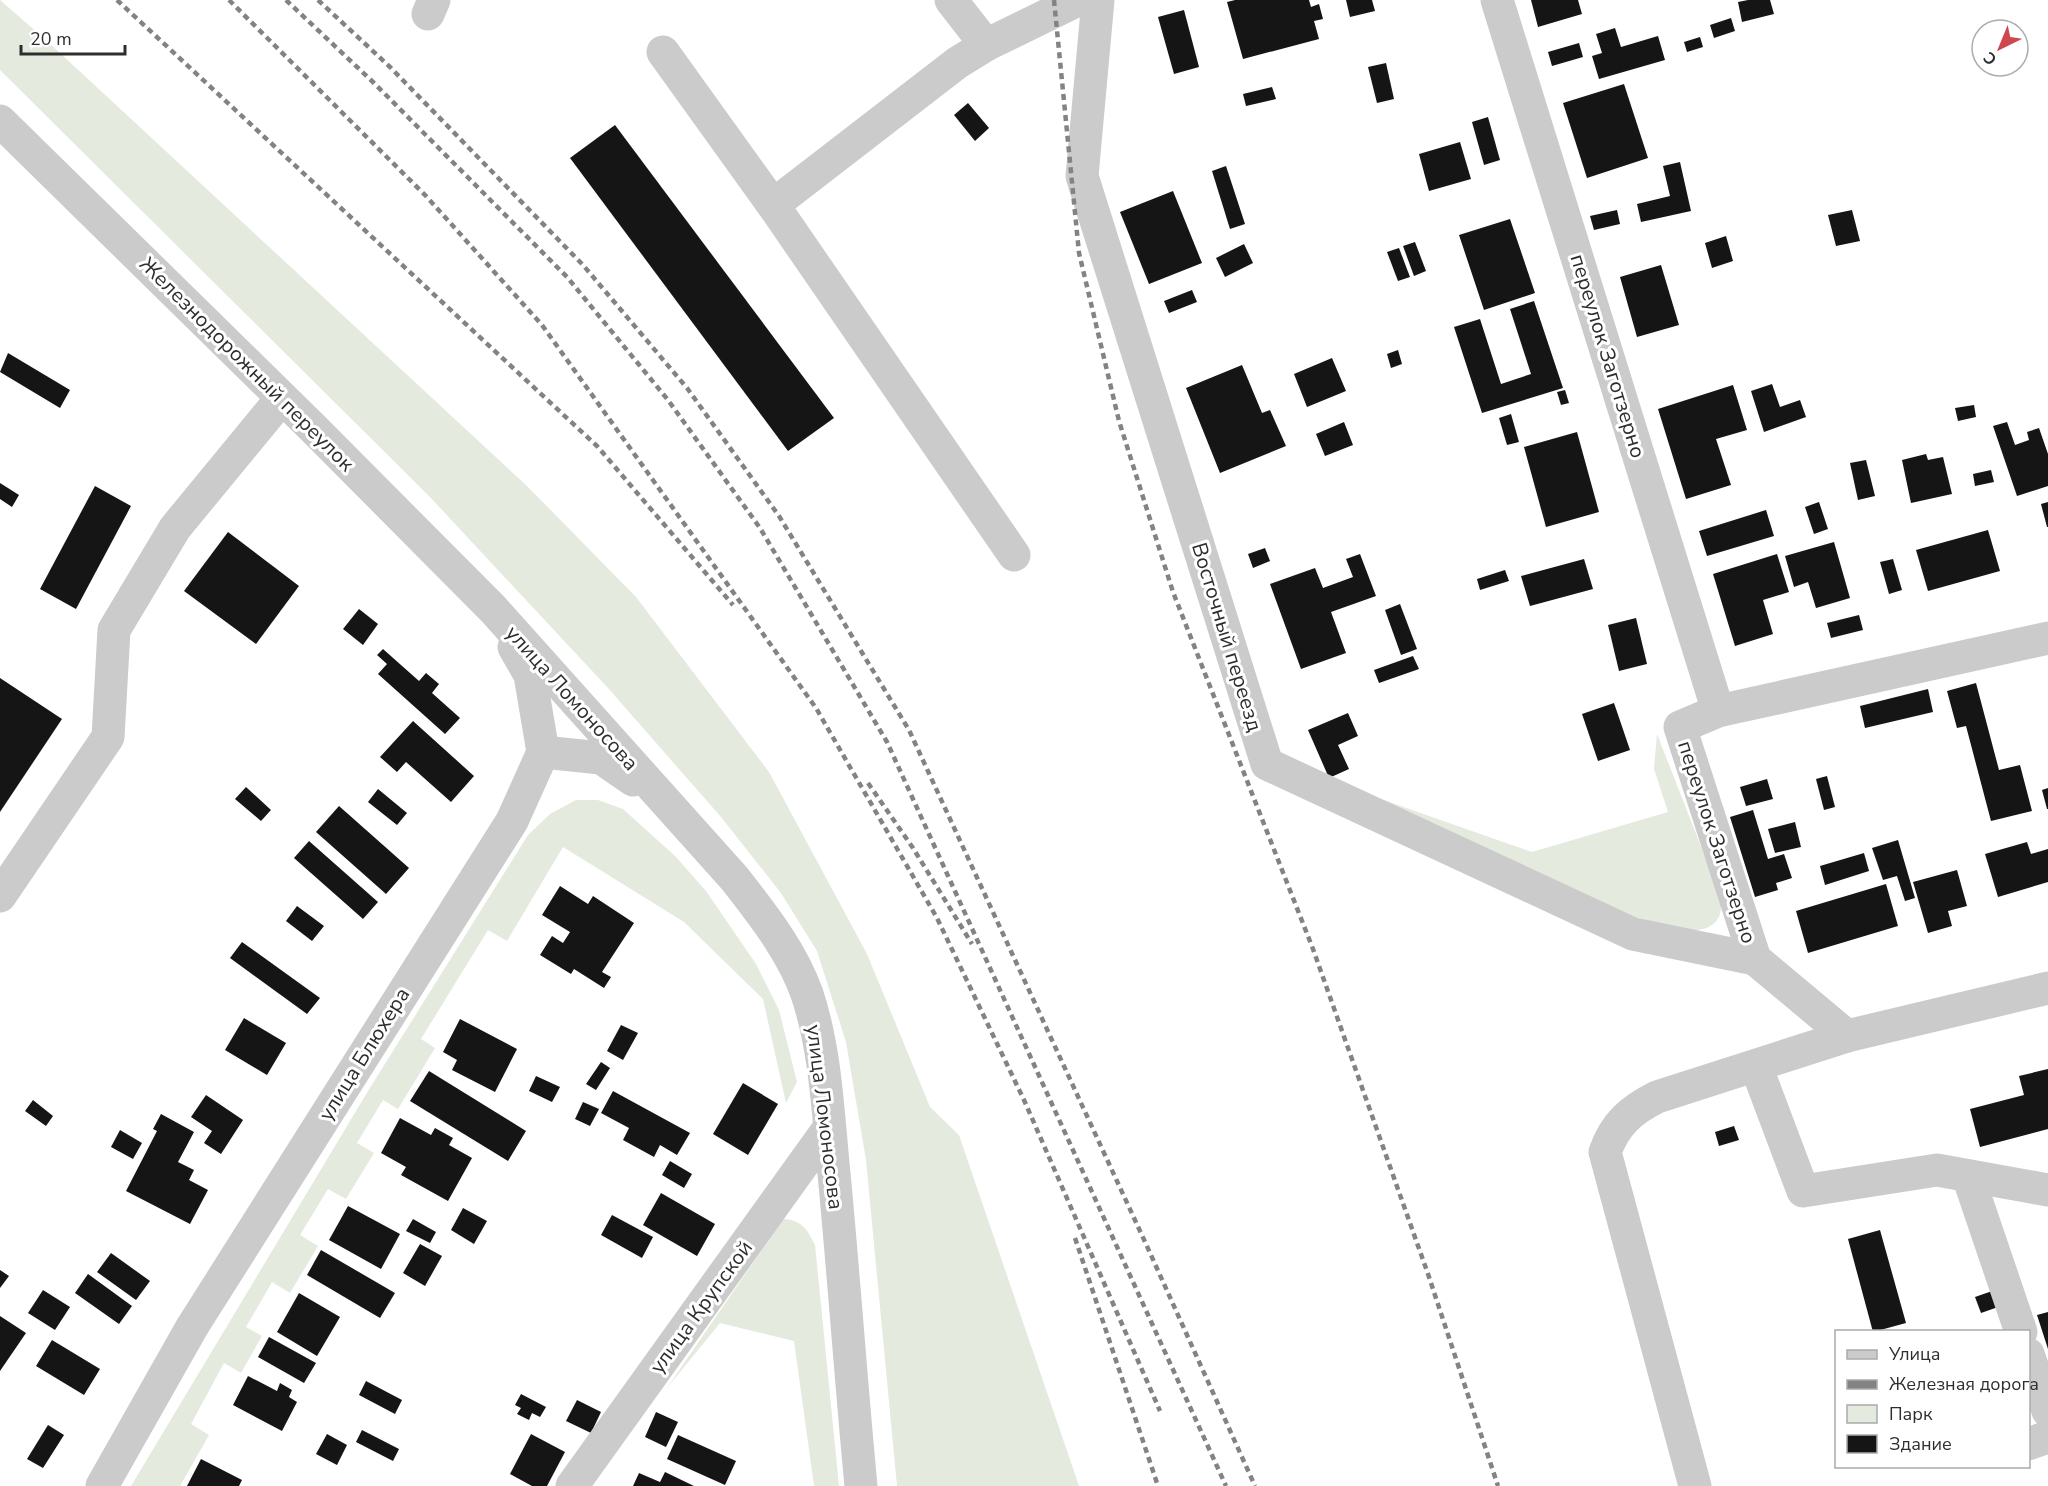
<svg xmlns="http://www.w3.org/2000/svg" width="2048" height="1486" font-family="'Nunito Sans',sans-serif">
	<rect width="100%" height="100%" fill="#fff"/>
	<g fill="#e4eade">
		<polygon points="0,0 47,41 527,486 636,597 769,772 867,954 930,1107 959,1135 1079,1486 897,1486 866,1160 846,1042 817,951 781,893 721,817 608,688 429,496 0,70"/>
		<path d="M1657,734L1718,890C1719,895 1722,904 1721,909C1717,940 1673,930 1654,925L1321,778L1532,852L1668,812L1654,769Z"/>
		<polygon points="576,800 598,800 623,809 675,856 706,891 756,964 779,1010 797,1082 786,1103 763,999 684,922 563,847 507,941 488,930 421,1039 435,1048 398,1109 383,1100 357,1143 374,1153 346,1199 328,1189 300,1235 318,1246 290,1293 272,1282 246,1327 262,1336 241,1373 224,1363 191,1424 209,1435 180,1486 131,1486 368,1091 528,835 550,814"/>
		<path d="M783,1219C802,1220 807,1229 815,1245L839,1486H814L794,1341L720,1323L667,1388Z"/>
	</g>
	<g fill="#151515">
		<polygon points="1235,0 1309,0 1311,7 1319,4 1323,19 1314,21 1319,39 1243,59 1227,2"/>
		<polygon points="1346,0 1372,0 1375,11 1350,17"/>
		<polygon points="1531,0 1578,0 1582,14 1538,27"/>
		<polygon points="1748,0 1770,0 1774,14 1742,22 1738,2"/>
		<polygon points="1184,10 1199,67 1174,74 1158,17"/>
		<polygon points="1731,18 1735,31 1714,38 1710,25"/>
		<polygon points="1615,28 1621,47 1658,36 1665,60 1599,79 1592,56 1602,53 1596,34"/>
		<polygon points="1700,37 1703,47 1687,52 1684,42"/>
		<polygon points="1579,43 1583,57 1552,66 1548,52"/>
		<polygon points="1386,63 1394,99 1377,103 1368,67"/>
		<polygon points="1624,84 1648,158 1587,178 1563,103"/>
		<polygon points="1272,87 1276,99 1246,106 1243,94"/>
		<polygon points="968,103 989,128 975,141 954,115"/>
		<polygon points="1488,117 1500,160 1484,165 1472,122"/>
		<polygon points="615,125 834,418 788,451 570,158"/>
		<polygon points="1460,142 1471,179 1429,191 1419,154"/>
		<polygon points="1680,162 1691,211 1641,222 1637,204 1670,196 1663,166"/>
		<polygon points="1226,166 1245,224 1230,229 1212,171"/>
		<polygon points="1173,191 1202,263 1149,284 1120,212"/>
		<polygon points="1617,210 1620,224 1594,230 1590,216"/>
		<polygon points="1852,210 1860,241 1836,246 1828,215"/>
		<polygon points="1510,219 1535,293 1484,310 1459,235"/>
		<polygon points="1726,236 1733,261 1712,268 1705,243"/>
		<polygon points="1415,242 1426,271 1414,276 1403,246"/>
		<polygon points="1244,244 1253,263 1225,277 1216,258"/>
		<polygon points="1399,248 1410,277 1398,281 1387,252"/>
		<polygon points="1661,265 1679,325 1637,337 1620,277"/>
		<polygon points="1192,290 1197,302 1169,313 1164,301"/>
		<polygon points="1534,301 1563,388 1482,413 1454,327 1480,319 1501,384 1531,374 1510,309"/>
		<polygon points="1398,350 1402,364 1391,368 1387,354"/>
		<polygon points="8,353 70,390 60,408 0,372"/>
		<polygon points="1332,358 1346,391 1307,407 1294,374"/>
		<polygon points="1242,365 1262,413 1270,410 1286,446 1220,473 1186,388"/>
		<polygon points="1772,384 1780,407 1800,400 1806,417 1764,432 1751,391"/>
		<polygon points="1733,385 1747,430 1716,439 1731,485 1686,499 1658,409"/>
		<polygon points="1565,390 1569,403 1561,405 1557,392"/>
		<polygon points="1974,405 1976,417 1958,421 1955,408"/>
		<polygon points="1511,414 1519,442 1507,445 1499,418"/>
		<polygon points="1344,422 1353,445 1325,456 1316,434"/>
		<polygon points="2007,422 2015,445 2029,440 2027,432 2039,428 2048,454 2048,486 2017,496 1993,426"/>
		<polygon points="1577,432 1599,512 1546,527 1524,447"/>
		<polygon points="1926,454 1928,460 1943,457 1952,494 1911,503 1902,460"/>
		<polygon points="1866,460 1875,496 1858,500 1850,463"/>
		<polygon points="1991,470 1994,482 1975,486 1973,474"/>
		<polygon points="0,483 19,495 12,507 0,499"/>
		<polygon points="95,486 131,506 76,609 40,589"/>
		<polygon points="1819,502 1828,529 1814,534 1805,507"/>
		<polygon points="2048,502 2048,527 2047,527 2041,504"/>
		<polygon points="1766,510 1774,536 1707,556 1699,531"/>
		<polygon points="1988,530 2000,571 1928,591 1916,550"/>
		<polygon points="228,532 299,586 256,644 184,591"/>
		<polygon points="1834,542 1850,598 1816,608 1808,582 1794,587 1785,556"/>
		<polygon points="1265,548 1270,561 1253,568 1248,554"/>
		<polygon points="1360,554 1376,596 1331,612 1346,653 1301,669 1270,584 1315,568 1323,588 1353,577 1346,559"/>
		<polygon points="1777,554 1789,592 1763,600 1773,634 1735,646 1713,574"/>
		<polygon points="1584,559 1593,589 1530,606 1521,576"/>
		<polygon points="1893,559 1902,590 1889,594 1880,562"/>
		<polygon points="1505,570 1509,581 1480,590 1477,579"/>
		<polygon points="1400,604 1417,649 1401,655 1385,610"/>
		<polygon points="359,609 378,624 363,645 343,629"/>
		<polygon points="1859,615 1863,630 1831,638 1827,623"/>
		<polygon points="1636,618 1647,664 1619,671 1608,625"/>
		<polygon points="383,649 419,681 426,673 439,684 432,693 460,718 445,734 378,674 387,664 377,655"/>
		<polygon points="1413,656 1419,669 1379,683 1374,670"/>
		<polygon points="0,678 62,719 0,812"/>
		<polygon points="1976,683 1999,770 2020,765 2032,811 1991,821 1966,726 1957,728 1947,691"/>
		<polygon points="1928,689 1933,712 1865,728 1860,706"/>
		<polygon points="1614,703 1630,750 1598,761 1582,714"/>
		<polygon points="1348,713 1358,736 1338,745 1349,769 1329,778 1308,730"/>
		<polygon points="413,721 474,776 451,802 406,762 397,772 380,757"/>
		<polygon points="1827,776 1835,807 1824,810 1816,779"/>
		<polygon points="1767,779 1773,799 1746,806 1740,787"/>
		<polygon points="246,787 271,810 261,821 235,799"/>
		<polygon points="2048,788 2048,809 2047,809 2042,790"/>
		<polygon points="378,789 407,813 397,825 368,802"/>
		<polygon points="339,806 409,868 386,894 316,832"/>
		<polygon points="1753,810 1768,859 1784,854 1792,878 1776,883 1778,890 1755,897 1730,817"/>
		<polygon points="1795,822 1801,847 1775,853 1768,829"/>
		<polygon points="1898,840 1915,898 1905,901 1897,876 1883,880 1872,848"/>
		<polygon points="309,841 378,902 363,919 294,858"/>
		<polygon points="2027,842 2031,854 2048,849 2048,882 1998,897 1985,854"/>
		<polygon points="1864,853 1869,871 1825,885 1820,866"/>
		<polygon points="1957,870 1967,906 1948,911 1952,926 1928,933 1913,882"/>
		<polygon points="1886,884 1898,926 1808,953 1796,911"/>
		<polygon points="560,886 588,904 593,896 634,923 602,972 611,977 604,988 574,969 571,974 540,955 552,936 563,943 570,932 542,915"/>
		<polygon points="297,906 324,926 312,941 286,921"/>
		<polygon points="242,942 320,998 307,1014 230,958"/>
		<polygon points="244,1018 286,1043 267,1075 225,1050"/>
		<polygon points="460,1019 517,1049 495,1092 452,1070 457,1060 443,1052"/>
		<polygon points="621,1025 638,1033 623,1060 607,1051"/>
		<polygon points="601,1062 610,1068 596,1090 586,1084"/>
		<polygon points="2048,1069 2048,1129 1980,1147 1970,1109 2024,1095 2019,1076"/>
		<polygon points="429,1071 526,1131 508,1161 410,1101"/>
		<polygon points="536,1076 560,1087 552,1102 529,1091"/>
		<polygon points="743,1083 778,1104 748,1155 713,1134"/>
		<polygon points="613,1091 690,1133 677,1155 660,1145 654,1157 623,1140 629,1128 601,1113"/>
		<polygon points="206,1095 243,1120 221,1154 204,1143 212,1131 191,1117"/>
		<polygon points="33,1100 53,1116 46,1126 25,1111"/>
		<polygon points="583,1102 599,1109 590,1126 575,1119"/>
		<polygon points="161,1114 194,1132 178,1162 194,1170 189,1180 208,1190 190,1224 126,1191 157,1131 153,1129"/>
		<polygon points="400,1118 431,1135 435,1128 453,1138 449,1145 472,1158 448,1201 401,1175 406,1167 381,1153"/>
		<polygon points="1734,1126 1739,1140 1719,1146 1715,1132"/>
		<polygon points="120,1130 142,1143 133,1159 111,1147"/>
		<polygon points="670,1161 692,1174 684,1188 662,1175"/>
		<polygon points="661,1193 715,1224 697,1256 643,1225"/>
		<polygon points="348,1206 400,1234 381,1269 329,1240"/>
		<polygon points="463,1208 487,1221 474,1244 451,1230"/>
		<polygon points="612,1215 653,1237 642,1258 601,1235"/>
		<polygon points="413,1219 436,1232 430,1243 406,1231"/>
		<polygon points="1880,1230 1906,1323 1873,1332 1848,1239"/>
		<polygon points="420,1244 442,1256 425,1286 403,1273"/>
		<polygon points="321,1250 395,1293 380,1318 307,1275"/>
		<polygon points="111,1253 150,1281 136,1300 97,1272"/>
		<polygon points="0,1270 9,1276 0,1288"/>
		<polygon points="88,1274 132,1306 119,1324 75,1293"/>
		<polygon points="43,1290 70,1307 55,1330 28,1313"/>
		<polygon points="1995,1290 2001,1306 1981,1313 1975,1297"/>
		<polygon points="299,1293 340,1317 317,1356 277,1332"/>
		<polygon points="2048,1312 2048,1349 2037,1315"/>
		<polygon points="0,1316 26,1333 0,1371"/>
		<polygon points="269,1337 316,1363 304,1383 258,1357"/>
		<polygon points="52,1340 100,1369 84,1395 36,1366"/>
		<polygon points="248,1376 277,1391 280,1383 292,1390 289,1397 297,1402 282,1431 233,1405"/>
		<polygon points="366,1381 402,1400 395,1414 359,1395"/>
		<polygon points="521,1394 546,1407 540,1417 532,1413 529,1420 517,1414 521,1408 515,1405"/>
		<polygon points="577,1400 601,1412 591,1433 566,1421"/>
		<polygon points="656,1412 678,1422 666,1447 645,1437"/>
		<polygon points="48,1425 64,1435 43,1468 27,1459"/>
		<polygon points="362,1430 399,1449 393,1461 356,1442"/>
		<polygon points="327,1434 347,1445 337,1465 316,1454"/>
		<polygon points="531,1434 565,1452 547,1486 532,1486 510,1474"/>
		<polygon points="678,1435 736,1461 725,1485 667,1459"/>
		<polygon points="201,1459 242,1480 239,1486 187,1486"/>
		<polygon points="665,1472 694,1486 633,1486 639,1473 660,1482"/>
	</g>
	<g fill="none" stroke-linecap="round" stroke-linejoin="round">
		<g stroke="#cbcbcb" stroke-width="33">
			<polyline points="951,0 986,45 1078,0"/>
			<polyline points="1098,0 1082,176 1267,764 1633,934 1755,959"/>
			<polyline points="1497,0 1718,711"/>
			<polyline points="428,14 434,0"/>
			<polyline points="663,52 773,205 1014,555"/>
			<path d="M0,121L313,428L493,609L735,879C762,914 792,951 807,994C826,1051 828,1114 834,1174C844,1278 851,1382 861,1486"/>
			<polyline points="773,205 957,63 986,45"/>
			<polyline points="2048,638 1718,711 1680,727 1755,959 1847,1036 2048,988"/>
			<polyline points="543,752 601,758 633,780"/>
			<polyline points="0,896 108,737 114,630 175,528 282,398"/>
			<polyline points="1756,1066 1803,1191 1937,1170 2048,1190"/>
			<polyline points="1968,1176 2021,1332"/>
			<polyline points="2028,1354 2048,1411"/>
			<polyline points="2028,1444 2048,1437"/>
			<polyline points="102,1486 192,1327 512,821 543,752 530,675 514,647"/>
			<polyline points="572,1486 829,1128"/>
			<path d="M1695,1486L1605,1152C1615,1124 1631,1110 1657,1097L1847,1036"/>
		</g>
		<g stroke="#838383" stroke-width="4.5" stroke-dasharray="6 4.5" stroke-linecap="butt">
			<polyline points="117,0 597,446 733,605"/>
			<polyline points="229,0 426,196 542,325 816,708 937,918 1024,1100 1160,1411"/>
			<polyline points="286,0 374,83 567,277 668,400 760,528 887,742 1226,1486"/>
			<polyline points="318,0 390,67 583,265 687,388 779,516 909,730 1146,1244 1255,1486"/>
			<polyline points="1054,0 1079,253 1119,421 1173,592 1313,949 1428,1274 1498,1486"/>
			<polyline points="868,783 913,848 972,944"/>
			<polyline points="1075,1238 1158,1486"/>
		</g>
	</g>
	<g text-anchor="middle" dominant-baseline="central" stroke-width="6" stroke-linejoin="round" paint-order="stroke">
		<g font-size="21" fill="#2e2e2e" stroke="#fff">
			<text transform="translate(1608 356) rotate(73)">переулок Заготзерно</text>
			<text transform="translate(247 364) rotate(45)">Железнодорожный переулок</text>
			<text transform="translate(1227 637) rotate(73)">Восточный переезд</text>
			<text transform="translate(572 698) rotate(48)">улица Ломоносова</text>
			<text transform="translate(1717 842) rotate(72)">переулок Заготзерно</text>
			<text transform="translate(364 1054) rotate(-58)">улица Блюхера</text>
			<text transform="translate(825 1117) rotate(83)">улица Ломоносова</text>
			<text transform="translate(701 1307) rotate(-54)">улица Крупской</text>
		</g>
	</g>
	<rect x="1835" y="1330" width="195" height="138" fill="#ffffff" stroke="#ababab" stroke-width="1.5"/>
	<rect x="1847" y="1350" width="30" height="9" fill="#cbcbcb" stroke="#ababab" stroke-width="1.5"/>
	<text x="1889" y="1360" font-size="18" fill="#2e2e2e">Улица</text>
	<rect x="1847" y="1380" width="30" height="9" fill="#838383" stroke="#ababab" stroke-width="1.5"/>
	<text x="1889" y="1390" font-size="18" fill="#2e2e2e">Железная дорога</text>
	<rect x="1847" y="1405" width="30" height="18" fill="#e4eade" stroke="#ababab" stroke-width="1.5"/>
	<text x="1889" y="1420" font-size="18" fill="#2e2e2e">Парк</text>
	<rect x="1847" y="1435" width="30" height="18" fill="#151515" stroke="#ababab" stroke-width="1.5"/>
	<text x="1889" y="1450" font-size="18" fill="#2e2e2e">Здание</text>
	<g transform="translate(2000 48) rotate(223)"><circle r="28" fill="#ffffff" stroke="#ababab" stroke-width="1.5"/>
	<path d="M0-4.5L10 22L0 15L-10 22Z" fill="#cf464c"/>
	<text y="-9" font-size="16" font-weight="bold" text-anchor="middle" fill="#2e2e2e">С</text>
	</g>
	<path d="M21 45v9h104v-9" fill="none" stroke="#2e2e2e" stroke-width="3"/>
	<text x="30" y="45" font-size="18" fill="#2e2e2e" stroke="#ffffff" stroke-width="4.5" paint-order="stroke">20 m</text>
</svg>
